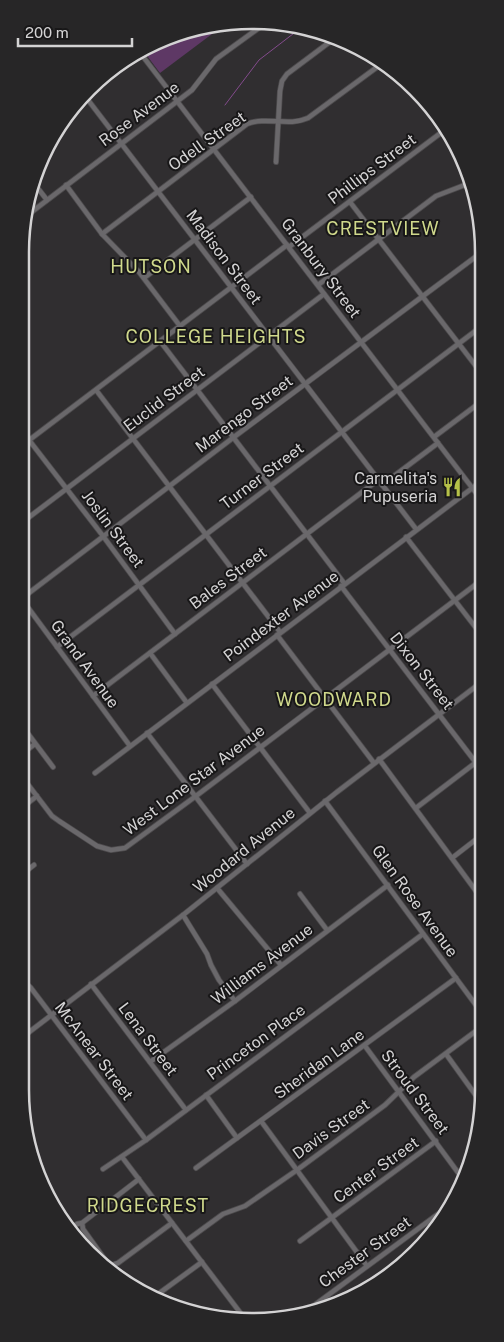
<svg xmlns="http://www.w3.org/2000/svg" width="504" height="1342" font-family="'Public Sans',sans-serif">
	<rect width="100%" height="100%" fill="#302e30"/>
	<polygon fill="#5e3865" points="222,22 228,22 160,73 142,49"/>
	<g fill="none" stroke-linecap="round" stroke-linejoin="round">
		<polyline stroke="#834b8c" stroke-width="1" points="225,105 259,60 302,27"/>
		<defs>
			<g id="minor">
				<polyline points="138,50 483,502"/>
				<polyline points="85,96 416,529"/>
				<polyline points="276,162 280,91 282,81 287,74 335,38"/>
				<polyline points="33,182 47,200"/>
				<polyline points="66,185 102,234 139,272 180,326"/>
				<polyline points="350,202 482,374"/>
				<polyline points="25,217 192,90 216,59 263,25"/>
				<path d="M102,234L247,124C267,116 288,127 308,118L384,62"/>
				<polyline points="289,247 446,129"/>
				<polyline points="144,278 251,197"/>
				<polyline points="318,285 436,196 470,183"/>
				<polyline points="160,341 344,583"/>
				<polyline points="96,390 280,632"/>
				<polyline points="434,437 482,401"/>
				<polyline points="29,440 103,536 175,634"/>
				<polyline points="20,447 287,245"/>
				<polyline points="382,485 438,443"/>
				<polyline points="20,524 324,294"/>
				<polyline points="406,537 483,637"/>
				<polyline points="341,586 483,772"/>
				<polyline points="21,598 130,746"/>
				<polyline points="21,599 234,437 482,252"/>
				<polyline points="277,635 374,763"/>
				<polyline points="57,647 482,326"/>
				<polyline points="150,653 187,703"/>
				<polyline points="212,684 310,813"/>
				<polyline points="93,696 378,480"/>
				<polyline points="20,723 53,767"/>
				<polyline points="147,733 247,864"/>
				<polyline points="20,755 35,744"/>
				<polyline points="379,759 484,902"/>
				<polyline points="95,773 483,480"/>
				<polyline points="20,774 52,816 59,821 97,846 111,850 125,848 196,796 483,579"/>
				<polyline points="325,801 484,1016"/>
				<polyline points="416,808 483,757"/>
				<polyline points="20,809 37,796"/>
				<polyline points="452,858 483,834"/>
				<polyline points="20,876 34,865"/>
				<polyline points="217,888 281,965"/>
				<polyline points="300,894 327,930"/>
				<polyline points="183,915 207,954 211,965 219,980 235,1001"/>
				<polyline points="20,978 31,988 146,1140"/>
				<polyline points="91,984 186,1110"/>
				<polyline points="20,1039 183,915 337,792 483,681"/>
				<polyline points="365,1046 462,1178"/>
				<polyline points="446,1054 482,1104"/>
				<polyline points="150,1062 235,1001 388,885"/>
				<polyline points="206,1095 237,1138"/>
				<polyline points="261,1121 367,1266"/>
				<polyline points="122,1157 245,1319"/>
				<polyline points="196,1168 456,978"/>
				<polyline points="103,1169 146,1140 423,934"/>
				<polyline points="82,1223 83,1229 106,1261 112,1265"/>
				<polyline points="70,1229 77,1224 82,1223 139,1179"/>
				<polyline points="186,1241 223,1214 245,1206 297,1170 385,1105 414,1077 484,1025"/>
				<polyline points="300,1241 436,1141"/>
				<polyline points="111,1270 112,1265 118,1263 172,1223"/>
				<polyline points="154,1297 202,1262"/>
				<polyline points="297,1318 449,1206"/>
			</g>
		</defs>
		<use href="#minor" stroke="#4d4b4d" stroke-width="6"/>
		<use href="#minor" stroke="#6a686b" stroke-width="4.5"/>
	</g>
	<defs>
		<symbol id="restaurant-bare" viewBox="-9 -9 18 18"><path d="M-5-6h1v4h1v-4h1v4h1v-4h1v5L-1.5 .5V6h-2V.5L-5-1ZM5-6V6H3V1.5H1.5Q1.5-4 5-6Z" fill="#b6c148" stroke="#181718" stroke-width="2.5" paint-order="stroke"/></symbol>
	</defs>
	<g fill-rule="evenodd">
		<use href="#restaurant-bare" x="438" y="473" width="28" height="28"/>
	</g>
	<g text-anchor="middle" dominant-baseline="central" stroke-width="4" stroke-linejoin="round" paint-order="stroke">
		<g font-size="16" fill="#d4d3d4" stroke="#181718">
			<text transform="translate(139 114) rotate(-37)">Rose Avenue</text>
			<text transform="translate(207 141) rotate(-35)">Odell Street</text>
			<text transform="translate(372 169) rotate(-37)">Phillips Street</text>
			<text transform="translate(224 257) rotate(53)">Madison Street</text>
			<text transform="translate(321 268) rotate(53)">Granbury Street</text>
			<text transform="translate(164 399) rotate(-37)">Euclid Street</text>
			<text transform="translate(244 414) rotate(-37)">Marengo Street</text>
			<text transform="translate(262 476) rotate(-37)">Turner Street</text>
			<text transform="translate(113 529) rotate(53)">Joslin Street</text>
			<text transform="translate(228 578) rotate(-37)">Bales Street</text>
			<text transform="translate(281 616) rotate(-37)">Poindexter Avenue</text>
			<text transform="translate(85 664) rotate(54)">Grand Avenue</text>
			<text transform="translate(422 671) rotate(52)">Dixon Street</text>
			<text transform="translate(194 780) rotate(-37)">West Lone Star Avenue</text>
			<text transform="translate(244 850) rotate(-39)">Woodard Avenue</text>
			<text transform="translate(415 901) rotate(54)">Glen Rose Avenue</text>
			<text transform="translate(262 964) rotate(-37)">Williams Avenue</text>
			<text transform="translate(148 1039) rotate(53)">Lena Street</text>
			<text transform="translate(256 1042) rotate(-36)">Princeton Place</text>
			<text transform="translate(94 1051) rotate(53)">McAnear Street</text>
			<text transform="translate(319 1064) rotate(-36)">Sheridan Lane</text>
			<text transform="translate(415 1092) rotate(53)">Stroud Street</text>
			<text transform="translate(331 1129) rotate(-36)">Davis Street</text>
			<text transform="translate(376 1170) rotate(-36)">Center Street</text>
			<text transform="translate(365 1252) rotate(-36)">Chester Street</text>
		</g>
		<g font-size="16" fill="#d4d3d4" stroke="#181718" text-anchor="end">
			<text x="437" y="478">Carmelita's<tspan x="437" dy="18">Pupuseria</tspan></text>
		</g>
		<g font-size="18" letter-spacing="1" fill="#d0d98c" stroke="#181718">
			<text x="383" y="228">CRESTVIEW</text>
			<text x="151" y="266">HUTSON</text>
			<text x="216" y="336">COLLEGE HEIGHTS</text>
			<text x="334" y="699">WOODWARD</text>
			<text x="148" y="1205">RIDGECREST</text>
		</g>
	</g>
	<path d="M0 0H504V1342H0ZM252 29H252A223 223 0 0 1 475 252V1090A223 223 0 0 1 252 1313H252A223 223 0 0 1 29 1090V252A223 223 0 0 1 252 29Z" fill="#272627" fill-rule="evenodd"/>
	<path fill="none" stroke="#d4d3d4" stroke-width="2.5" d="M252 29H252A223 223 0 0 1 475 252V1090A223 223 0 0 1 252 1313H252A223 223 0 0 1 29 1090V252A223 223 0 0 1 252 29Z"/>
	<path d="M18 38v8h114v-8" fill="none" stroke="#d4d3d4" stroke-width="2.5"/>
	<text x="25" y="38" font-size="15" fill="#d4d3d4" stroke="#181718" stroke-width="4" paint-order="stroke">200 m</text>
</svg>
